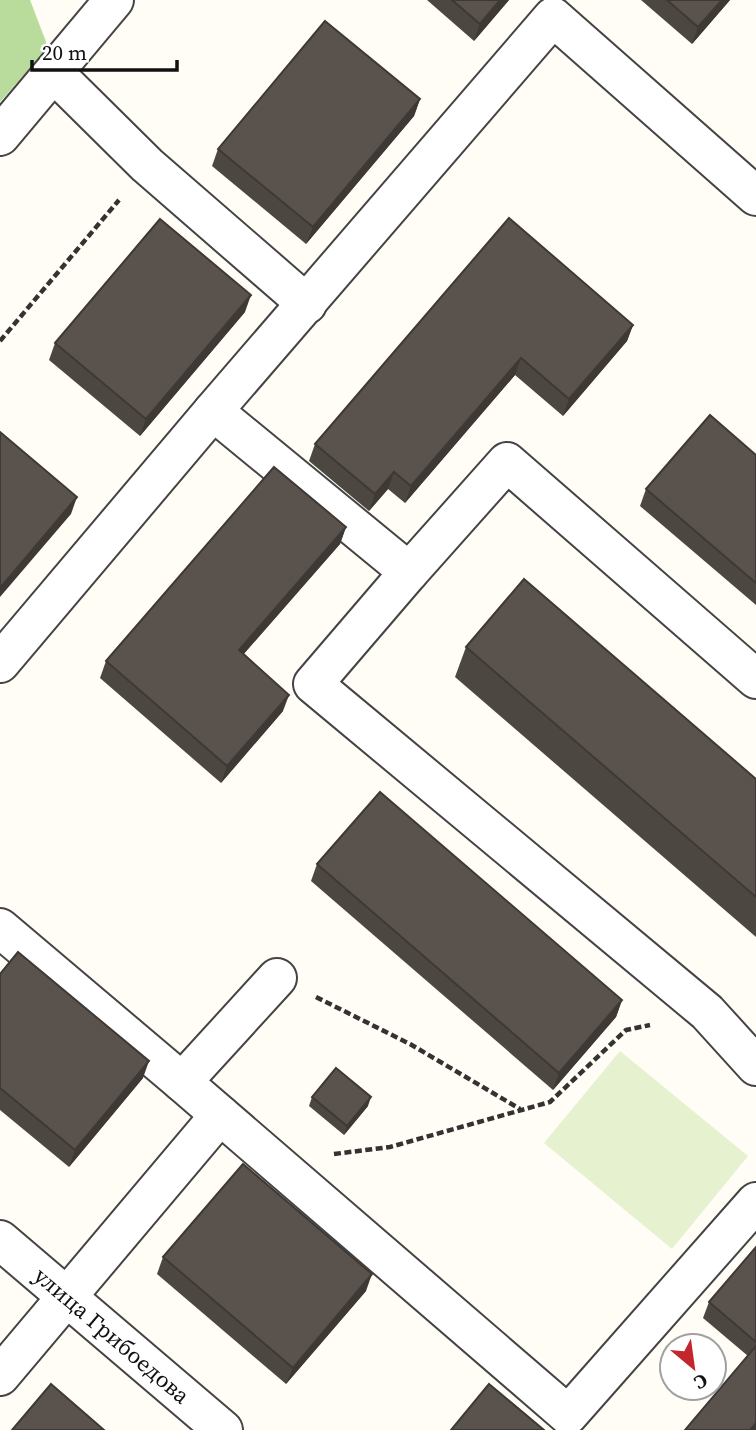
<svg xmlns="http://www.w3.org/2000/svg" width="756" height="1430" font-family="'Source Serif 4',serif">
	<rect width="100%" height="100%" fill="#fffdf5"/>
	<polygon fill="#b9dc9c" points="0,0 30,0 48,47 0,102"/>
	<polygon fill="#e6f2cf" points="620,1051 748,1156 672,1249 544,1143"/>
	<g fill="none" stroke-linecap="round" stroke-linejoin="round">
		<defs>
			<g id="minor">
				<polyline points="54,73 147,165 307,304"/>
				<polyline points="0,136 114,0"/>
				<polyline points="213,411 409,572 507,462 756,679"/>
				<polyline points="409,572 313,684 707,1012 756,1066"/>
				<polyline points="0,663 213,411 553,17 756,196"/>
				<polyline points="0,928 182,1082 568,1415 756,1202"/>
				<polyline points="182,1082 277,978"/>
				<path id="s1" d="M0,1240L223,1430"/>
				<polyline points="0,1376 220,1115"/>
			</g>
		</defs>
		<use href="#minor" stroke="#444" stroke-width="42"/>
		<g stroke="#333" stroke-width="4.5" stroke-dasharray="7 3.5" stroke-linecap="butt">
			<polyline points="0,341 119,200"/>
			<polyline points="316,997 410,1044 520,1109"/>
			<polyline points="334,1154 390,1147 550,1102 626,1030 650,1025"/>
		</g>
		<use href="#minor" stroke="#fff" stroke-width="38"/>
	</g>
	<g fill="#4d4742">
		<polygon points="427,0 509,0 474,41"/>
		<polygon points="641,0 730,0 692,44"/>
		<polygon points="420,99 414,116 306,244 212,166 218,149"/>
		<polygon points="509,218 633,325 627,341 563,416 515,375 405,503 388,489 369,511 309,461 315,444"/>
		<polygon points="245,312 140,436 49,360 55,343"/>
		<polygon points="756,455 756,605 640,506 646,489"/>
		<polygon points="346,527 340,544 243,655 283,711 221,783 100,678 106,661"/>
		<polygon points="466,647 756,779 756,937 455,677"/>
		<polygon points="317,864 622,1000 616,1017 553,1090 311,881"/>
		<polygon points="0,974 143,1078 69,1167 0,1110"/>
		<polygon points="312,1097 368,1106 344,1135 309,1106"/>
		<polygon points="756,1247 756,1430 748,1356 703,1318 709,1302"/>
		<polygon points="163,1257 366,1291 286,1384 157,1274"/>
	</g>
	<g fill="#3f3936">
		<polygon points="500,0 509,0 474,41 480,24"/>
		<polygon points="722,0 730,0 692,44 698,27"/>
		<polygon points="420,99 414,116 306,244 313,227"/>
		<polygon points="251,295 245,312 140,436 146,419"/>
		<polygon points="633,325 627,341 563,416 569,399"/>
		<polygon points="521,358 515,375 405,503 411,486"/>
		<polygon points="394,472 388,489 369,511 375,494"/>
		<polygon points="77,497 71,514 0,597 0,588"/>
		<polygon points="346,527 340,544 232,667 239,650"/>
		<polygon points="289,695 283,711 221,783 227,766"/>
		<polygon points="622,1000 616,1017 553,1090 559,1073"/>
		<polygon points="149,1061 143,1078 69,1167 75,1150"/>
		<polygon points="371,1097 368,1106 344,1135 347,1126"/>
		<polygon points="372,1274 366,1291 286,1384 293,1368"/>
		<polygon points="756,1423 756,1430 750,1430"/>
	</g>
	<g fill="#5a524d" stroke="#3f3936" stroke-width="2">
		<polygon points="452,0 500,0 480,24"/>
		<polygon points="667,0 722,0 698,27"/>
		<polygon points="325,21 420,99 313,227 218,149"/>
		<polygon points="509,218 633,325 569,399 521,358 411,486 394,472 375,494 315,444"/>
		<polygon points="160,219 251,295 146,419 55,343"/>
		<polygon points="710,415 756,455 756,583 646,489"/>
		<polygon points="0,432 77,497 0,588"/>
		<polygon points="274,467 346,527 239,650 289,695 227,766 106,661"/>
		<polygon points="524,579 756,779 756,897 466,647"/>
		<polygon points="380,792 622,1000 559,1073 317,864"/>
		<polygon points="18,952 149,1061 75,1150 0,1088 0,974"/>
		<polygon points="336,1068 371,1097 347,1126 312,1097"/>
		<polygon points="243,1164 372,1274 293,1368 163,1257"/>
		<polygon points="756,1247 756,1342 709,1302"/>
		<polygon points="756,1346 756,1423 750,1430 685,1430"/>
		<polygon points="51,1384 104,1430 12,1430"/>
		<polygon points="489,1384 544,1430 451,1430"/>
	</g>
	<g text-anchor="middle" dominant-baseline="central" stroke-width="7" stroke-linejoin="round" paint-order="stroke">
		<g font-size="23" fill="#111" stroke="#fff">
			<text stroke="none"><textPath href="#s1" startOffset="147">улица Грибоедова</textPath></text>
		</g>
	</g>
	<g transform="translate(693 1367) rotate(151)"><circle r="33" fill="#ffffff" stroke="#a0a0a0" stroke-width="2"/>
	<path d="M0-5L12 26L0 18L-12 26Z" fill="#c4262e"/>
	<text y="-10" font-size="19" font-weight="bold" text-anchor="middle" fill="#111111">С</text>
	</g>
	<path d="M32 60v10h145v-10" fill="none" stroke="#111111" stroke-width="3.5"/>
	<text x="42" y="60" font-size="21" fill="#111111" stroke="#ffffff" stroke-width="5" paint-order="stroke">20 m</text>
</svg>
